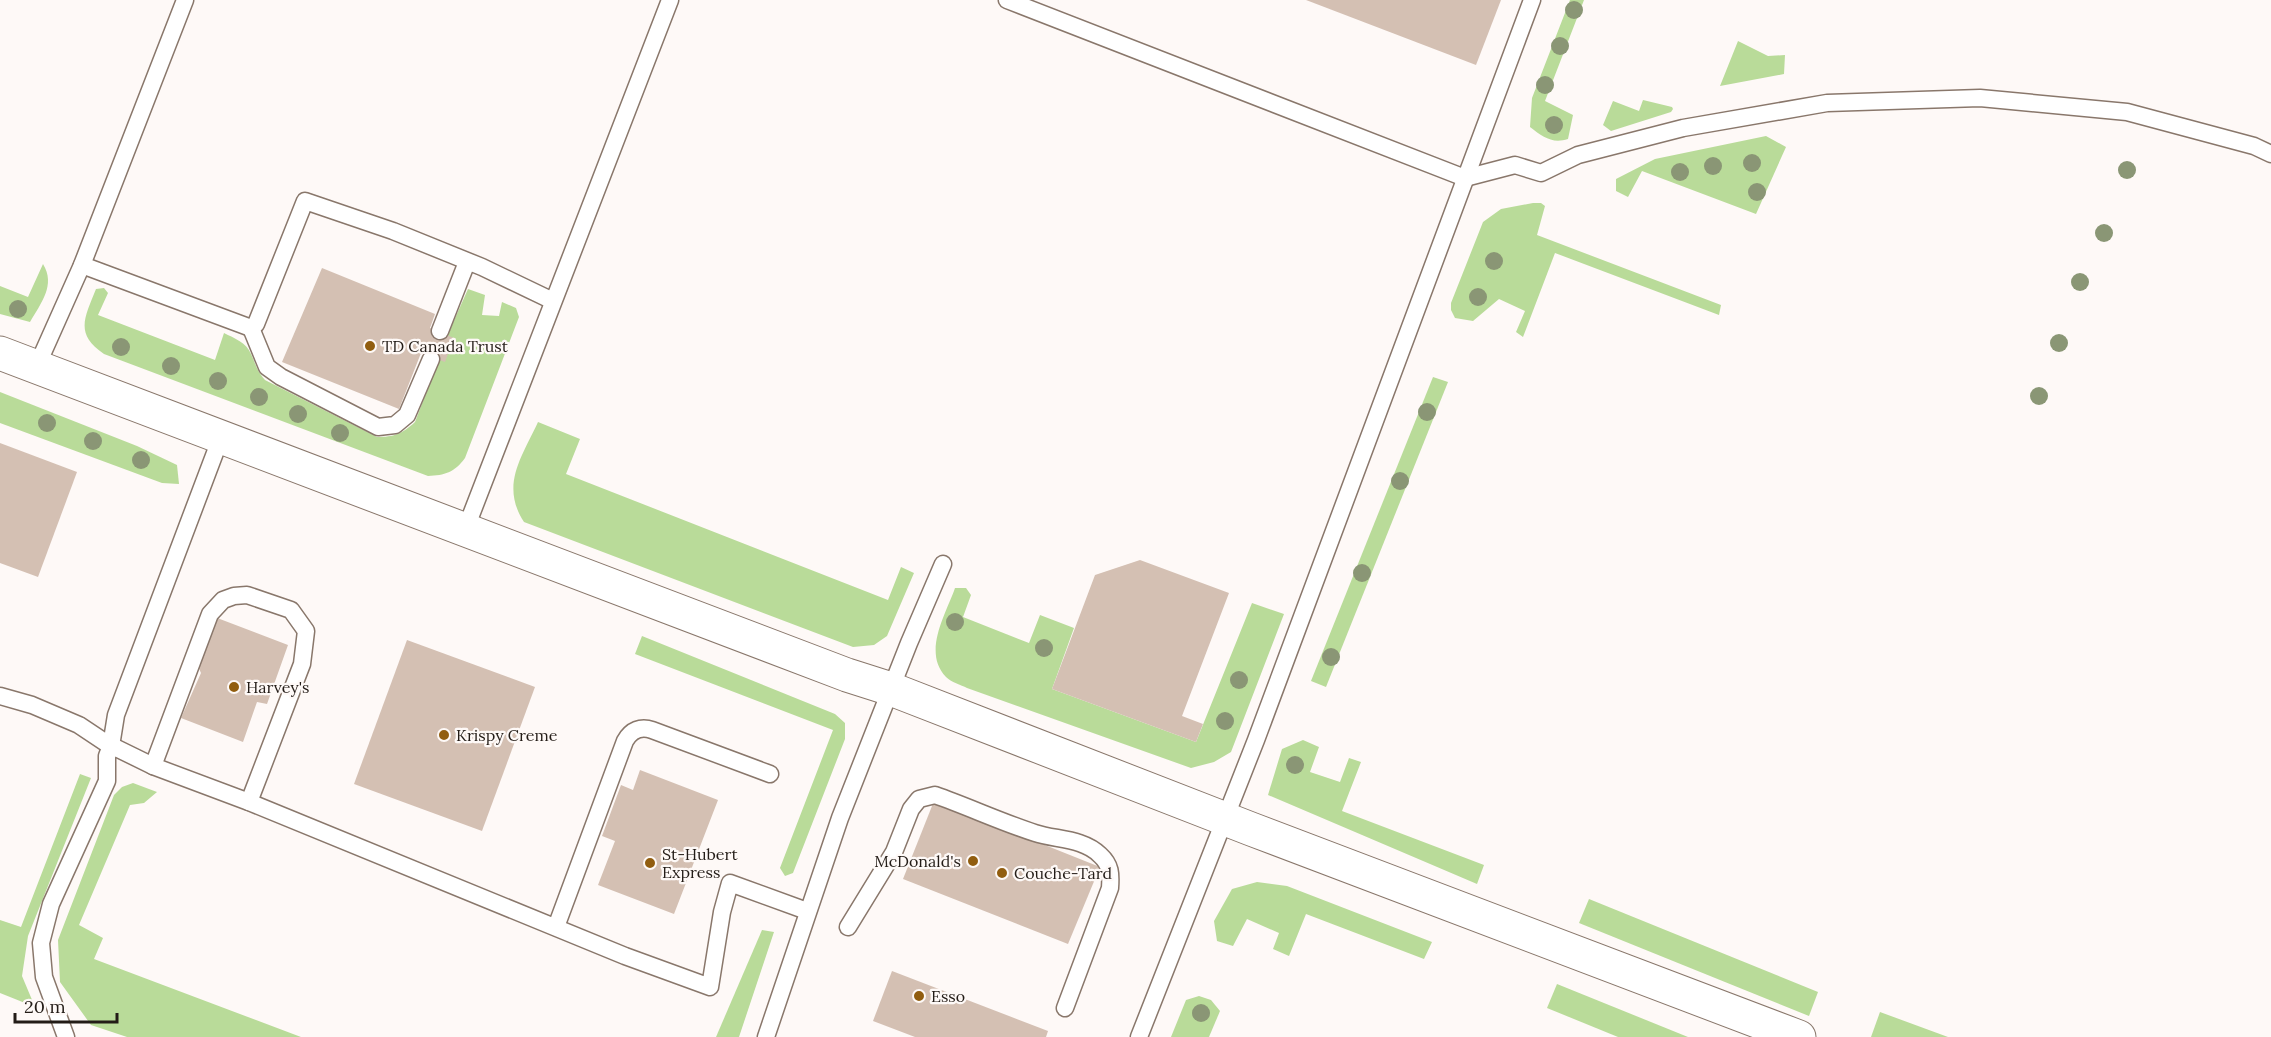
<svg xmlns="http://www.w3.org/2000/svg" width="2271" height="1037" font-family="Lora,serif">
	<rect width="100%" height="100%" fill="#fef9f7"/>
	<g fill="#b9db99">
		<path d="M1570,0H1584L1545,101L1573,115L1568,139C1552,144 1543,137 1530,127L1532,98Z"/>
		<polygon points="1738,41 1768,56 1785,55 1784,74 1720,86"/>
		<polygon points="1643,100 1672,107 1673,109 1671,112 1611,131 1603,125 1613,101 1639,111"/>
		<polygon points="1766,136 1786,147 1756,214 1642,171 1628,197 1616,191 1616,179 1655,159"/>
		<polygon points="1533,203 1541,203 1545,206 1537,235 1721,305 1719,315 1555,253 1523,337 1516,332 1525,311 1499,299 1473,321 1455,318 1451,310 1451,303 1483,222 1501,209"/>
		<path d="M43,264C56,285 41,303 30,322L0,314V286L28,297Z"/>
		<path d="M104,288L108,293L98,315L215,360L224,333C234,338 247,343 251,354C256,365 257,371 265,380L377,437C394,437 402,434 415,422L452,325L468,289L485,295L482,315L499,316L502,302L516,308L519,317L465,458C454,473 445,475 428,476L104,354C74,334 85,317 96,289Z"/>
		<polygon points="1433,377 1448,382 1326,687 1311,681"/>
		<polygon points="0,392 137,446 177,465 179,484 162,483 0,423"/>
		<path d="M538,422L580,439L566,474L888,600L901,567L914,573L887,636L874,645L853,647L524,522C500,485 522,457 538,422Z"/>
		<path d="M955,588H966L971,595L963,617L1029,643L1040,615L1074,628L1052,689L1196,742L1252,603L1284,614L1231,752L1214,762L1191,768L967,688C961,685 951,682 946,677C922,652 946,614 955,588Z"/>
		<polygon points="642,636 835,714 845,723 845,739 793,873 785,876 780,868 833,730 635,654"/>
		<polygon points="1303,740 1319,747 1310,772 1340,782 1349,758 1361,762 1342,811 1484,865 1477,884 1268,795 1282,749"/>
		<polygon points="80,774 91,778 28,936 22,976 35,1007 0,993 0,920 21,927"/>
		<polygon points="133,783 157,792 144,803 130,805 79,925 103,938 94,959 301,1037 127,1037 91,1025 60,982 58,940 114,795 122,787"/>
		<polygon points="1257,882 1287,886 1432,942 1424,959 1306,914 1289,956 1273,949 1279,933 1247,919 1233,946 1217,941 1214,921 1232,889"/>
		<polygon points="1589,899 1818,992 1809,1016 1579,923"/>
		<polygon points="762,930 774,932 739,1037 716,1037"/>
		<polygon points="1557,984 1688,1037 1618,1037 1547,1008"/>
		<polygon points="1199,996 1211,1000 1220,1011 1209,1037 1171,1037 1186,1000"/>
		<polygon points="1880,1012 1948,1037 1871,1037"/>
	</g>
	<g fill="#d4c0b3">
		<polygon points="1306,0 1501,0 1476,65"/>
		<polygon points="322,268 435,314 430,328 454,338 445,362 421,353 399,409 282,362"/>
		<polygon points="0,443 77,472 38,577 0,563"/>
		<polygon points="1140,560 1229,593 1182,716 1203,724 1196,742 1052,689 1095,575"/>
		<polygon points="212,616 288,645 267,704 257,702 243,742 181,718 201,673 196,662"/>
		<polygon points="407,640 535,687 482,831 354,784"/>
		<polygon points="640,770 718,800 674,914 598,885 615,841 602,836 621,785 633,790"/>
		<polygon points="934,801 1100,867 1068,944 903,879"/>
		<polygon points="892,971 1048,1031 1046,1037 915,1037 873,1021"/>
	</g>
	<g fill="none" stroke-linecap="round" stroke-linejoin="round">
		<defs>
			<g id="lane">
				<polyline points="1007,0 1465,178 1515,165 1541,173 1578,155 1683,128 1827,103 1980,98 2127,112 2254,146 2271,154"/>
				<polyline points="82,265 251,328 256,324 305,201 393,231 482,267 553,301"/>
				<polyline points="251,328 267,367 281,377 378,427 395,425 407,415 431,359"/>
				<polyline points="440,331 467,262"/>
				<polyline points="37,366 82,265 185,0"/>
				<polyline points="466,528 670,0"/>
				<polyline points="0,696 32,705 79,725 106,743 153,766 249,802 625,956 710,987 722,912 730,883 807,911"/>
				<polyline points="153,766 210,614 223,600 234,596 247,595 291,610 306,631 302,664 249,802"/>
				<path d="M556,927L625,741C631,730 641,726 652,730L770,774"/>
				<path d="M848,927L894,852L911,809L919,799L935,795C969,807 1001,822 1035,833C1056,840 1083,838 1100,855C1111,865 1111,874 1110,888L1065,1008"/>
				<polyline points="66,1037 44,977 41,943 51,904 107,781 107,756 111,746 116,715 221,437"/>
				<polyline points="766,1037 840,818 909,643 943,564"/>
				<polyline points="1139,1037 1256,740 1532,0"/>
			</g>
			<polyline id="street" points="0,353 847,675 891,689 1251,829 1799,1037"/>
		</defs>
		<use href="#lane" stroke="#89776b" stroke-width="19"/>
		<use href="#street" stroke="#89776b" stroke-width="35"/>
		<use href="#lane" stroke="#fff" stroke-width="16"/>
		<use href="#street" stroke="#fff" stroke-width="33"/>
	</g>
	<g fill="#8a9675">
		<circle cx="1574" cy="10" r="9"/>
		<circle cx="1560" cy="46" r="9"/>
		<circle cx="1545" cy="85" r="9"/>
		<circle cx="1554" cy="125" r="9"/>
		<circle cx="1752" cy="163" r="9"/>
		<circle cx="1713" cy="166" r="9"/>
		<circle cx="2127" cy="170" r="9"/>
		<circle cx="1680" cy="172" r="9"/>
		<circle cx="1757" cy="192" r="9"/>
		<circle cx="2104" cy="233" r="9"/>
		<circle cx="1494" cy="261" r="9"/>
		<circle cx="2080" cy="282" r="9"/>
		<circle cx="1478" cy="297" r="9"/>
		<circle cx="18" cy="309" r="9"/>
		<circle cx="2059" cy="343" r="9"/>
		<circle cx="121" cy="347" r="9"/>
		<circle cx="171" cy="366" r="9"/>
		<circle cx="218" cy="381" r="9"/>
		<circle cx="2039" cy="396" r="9"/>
		<circle cx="259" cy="397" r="9"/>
		<circle cx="1427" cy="412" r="9"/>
		<circle cx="298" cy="414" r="9"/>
		<circle cx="47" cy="423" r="9"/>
		<circle cx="340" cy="433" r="9"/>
		<circle cx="93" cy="441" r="9"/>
		<circle cx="141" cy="460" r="9"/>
		<circle cx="1400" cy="481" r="9"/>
		<circle cx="1362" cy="573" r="9"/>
		<circle cx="955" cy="622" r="9"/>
		<circle cx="1044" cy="648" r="9"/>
		<circle cx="1331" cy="657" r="9"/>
		<circle cx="1239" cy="680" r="9"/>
		<circle cx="1225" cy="721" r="9"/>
		<circle cx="1295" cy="765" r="9"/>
		<circle cx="1201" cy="1013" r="9"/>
	</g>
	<g fill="#915d0f" stroke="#fef9f7" stroke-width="2">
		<circle cx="370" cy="346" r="6"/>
		<circle cx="234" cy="687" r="6"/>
		<circle cx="444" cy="735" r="6"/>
		<circle cx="973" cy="861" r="6"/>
		<circle cx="650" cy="863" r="6"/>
		<circle cx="1002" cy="873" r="6"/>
		<circle cx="919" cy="996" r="6"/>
	</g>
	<g text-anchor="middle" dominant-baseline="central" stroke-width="4.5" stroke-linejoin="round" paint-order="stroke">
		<g font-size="16" fill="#231c17" stroke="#fef9f7" text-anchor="start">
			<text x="382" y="346">TD Canada Trust</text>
			<text x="246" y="687">Harvey's</text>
			<text x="456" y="735">Krispy Creme</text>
			<text x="662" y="854">St-Hubert<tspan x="662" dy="18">Express</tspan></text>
			<text x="961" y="861" text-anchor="end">McDonald's</text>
			<text x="1014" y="873">Couche-Tard</text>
			<text x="931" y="996">Esso</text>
		</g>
	</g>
	<path d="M15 1013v9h102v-9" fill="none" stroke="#231c17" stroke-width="3"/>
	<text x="24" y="1013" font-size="18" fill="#231c17" stroke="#fef9f7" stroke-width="4.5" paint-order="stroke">20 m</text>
</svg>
